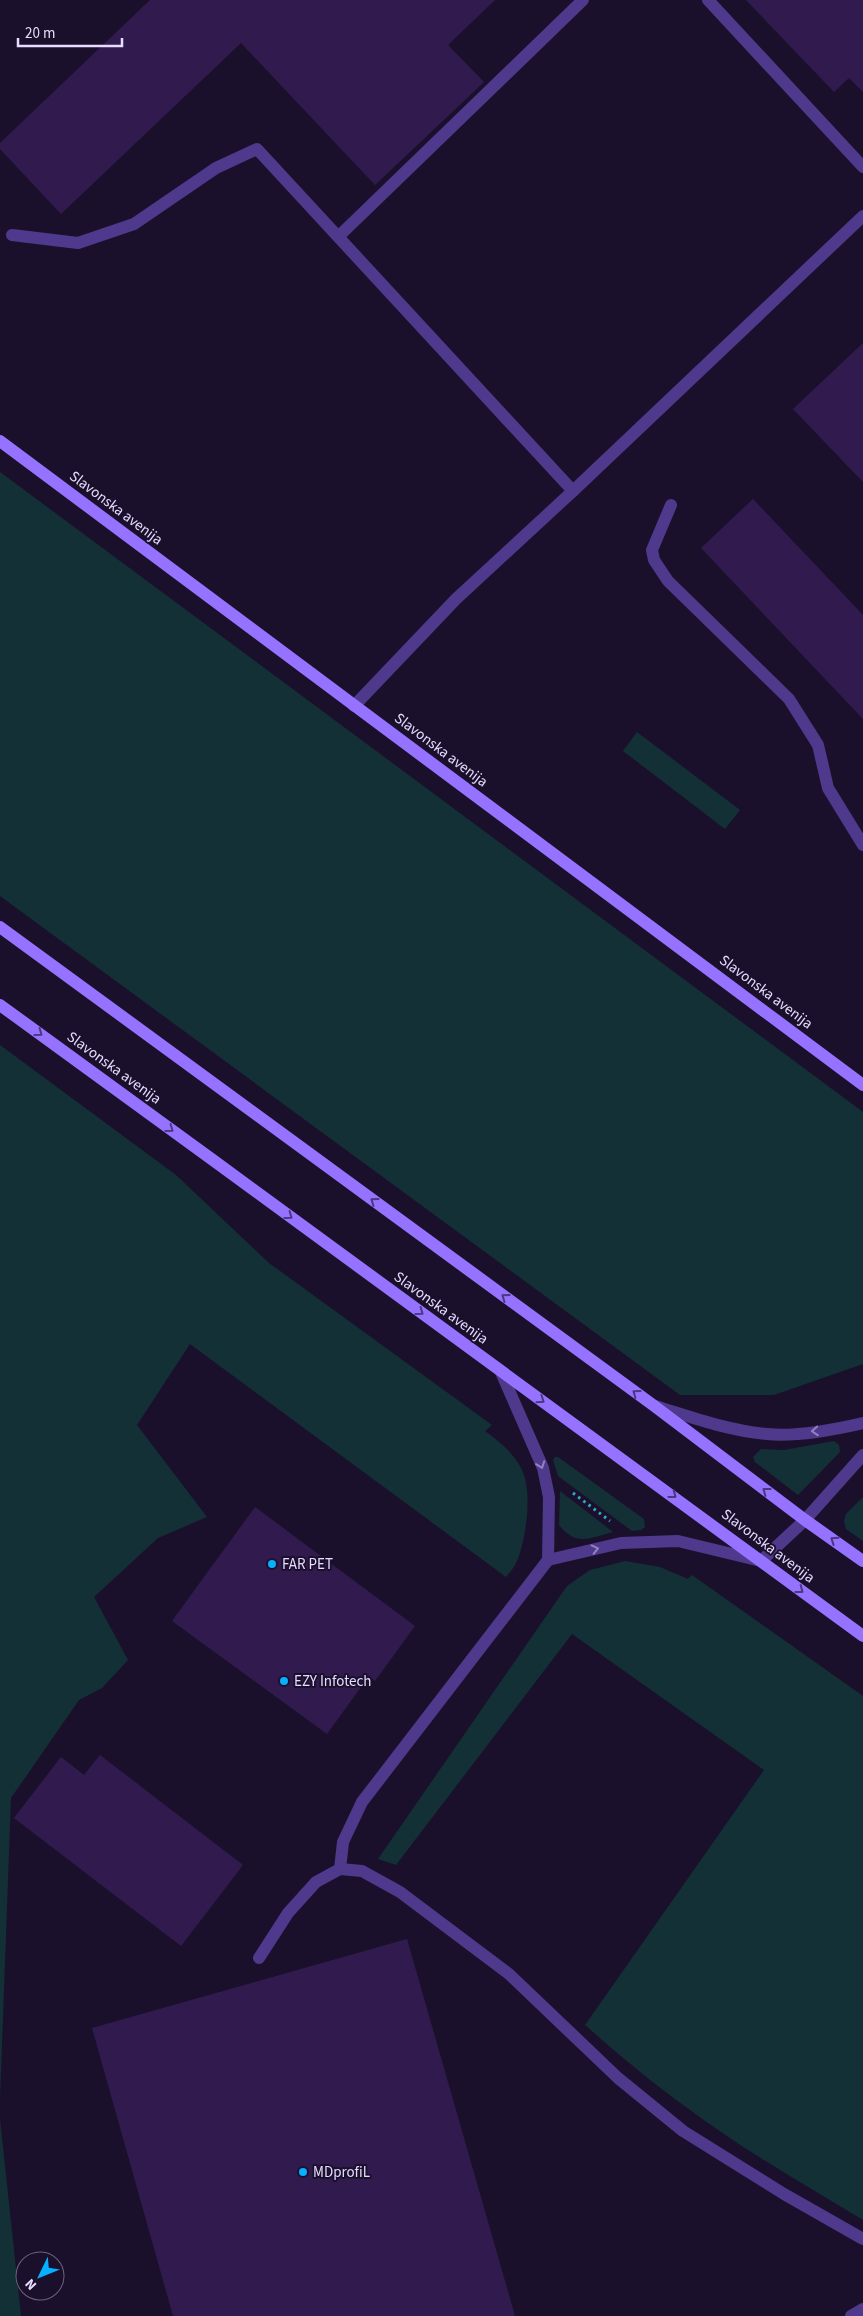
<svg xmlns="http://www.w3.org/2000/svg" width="863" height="2316" font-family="'Source Sans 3',sans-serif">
	<rect width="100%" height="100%" fill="#1b102c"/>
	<g fill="#133036">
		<polygon points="0,472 863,1112 863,1364 774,1395 680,1395 0,896"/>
		<polygon points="637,732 740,810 725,829 623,751"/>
		<path d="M0,1045L176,1175L269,1263L492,1425L485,1431C500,1442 514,1453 522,1470C533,1491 526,1544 515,1565C513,1569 509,1573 506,1577L190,1344L137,1425L207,1517L158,1538L94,1597L128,1660L102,1688L79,1700L11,1798L0,2098Z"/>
		<polygon points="834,1441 839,1445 840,1452 798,1495 755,1462 753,1457 761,1449 784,1450"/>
		<polygon points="555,1457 558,1457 644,1519 645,1527 641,1530 632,1531 558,1476 553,1460"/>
		<path d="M560,1491L613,1532C589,1538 577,1547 559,1525Z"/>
		<polygon points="863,1497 863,1541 846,1529 844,1521 846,1514"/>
		<path d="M625,1561L660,1567L688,1579L692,1575L863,1696V2220C803,2184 742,2149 686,2107C651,2082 618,2054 585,2025L764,1770L572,1634L396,1865L378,1859L567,1586L590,1570Z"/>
		<polygon points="0,2119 21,2316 0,2316"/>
	</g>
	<g fill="#311b4e">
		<polygon points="150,0 495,0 448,45 484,82 375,185 241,43 61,214 0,149 0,143"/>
		<polygon points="746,0 863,0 863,92 849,78 834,92"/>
		<polygon points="863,343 863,482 793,409"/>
		<polygon points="753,499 863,615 863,719 701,548"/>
		<polygon points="255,1507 415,1626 375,1681 369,1676 327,1734 172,1621"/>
		<polygon points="100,1755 243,1865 181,1946 14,1818 61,1757 84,1775"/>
		<polygon points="407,1939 515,2316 173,2316 92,2028"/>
	</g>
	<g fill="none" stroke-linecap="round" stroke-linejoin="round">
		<polyline stroke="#2babc3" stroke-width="3" stroke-dasharray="2.5 4" stroke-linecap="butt" points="573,1493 610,1521"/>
		<g stroke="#4f398d" stroke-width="12">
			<polyline points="708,0 863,167"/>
			<polyline points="12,235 78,243 134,224 216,168 257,149 573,491"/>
			<polyline points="339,236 583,0"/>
			<polyline points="671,505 652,550 654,560 668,581 789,699 818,745 828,788 863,845"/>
			<polyline points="548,1560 621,1543 678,1541 761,1561"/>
			<polyline points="259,1958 288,1913 316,1882 340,1869 343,1842 362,1802 548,1560 549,1497 543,1468 501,1372"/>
			<polyline points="851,2316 863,2309"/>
		</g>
		<g stroke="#4f398d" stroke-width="12">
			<polyline points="354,706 456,599 573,491 863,216"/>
			<path d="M655,1406C691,1417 729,1431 767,1434C794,1437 837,1429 863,1423"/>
			<polyline points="761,1561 805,1520 863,1455"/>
			<polyline points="340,1869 362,1871 400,1892 509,1974 618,2078 683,2131 784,2194 863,2239"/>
		</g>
		<g stroke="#9572ff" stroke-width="12">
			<polyline points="0,441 863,1085"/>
			<polyline points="0,927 653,1405 805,1520 863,1561"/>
			<path d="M0,1005C288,1215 577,1424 863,1636"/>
		</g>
	</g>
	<defs><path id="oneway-chevron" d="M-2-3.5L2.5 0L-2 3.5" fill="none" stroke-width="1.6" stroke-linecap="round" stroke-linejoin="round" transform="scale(1.25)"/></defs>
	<g stroke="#4c3780">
		<use href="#oneway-chevron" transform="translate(39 1033) rotate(36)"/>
		<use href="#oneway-chevron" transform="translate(170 1129) rotate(36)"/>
		<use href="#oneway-chevron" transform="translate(374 1201) rotate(-144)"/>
		<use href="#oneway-chevron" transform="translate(289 1216) rotate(36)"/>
		<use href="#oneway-chevron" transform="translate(505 1297) rotate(-144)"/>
		<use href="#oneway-chevron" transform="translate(420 1312) rotate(36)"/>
		<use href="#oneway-chevron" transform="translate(636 1393) rotate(-144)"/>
		<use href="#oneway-chevron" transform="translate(541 1400) rotate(35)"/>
		<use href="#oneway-chevron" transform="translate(766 1491) rotate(-143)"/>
		<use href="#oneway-chevron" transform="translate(673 1495) rotate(37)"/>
		<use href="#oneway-chevron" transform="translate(834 1540) rotate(-145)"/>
		<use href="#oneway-chevron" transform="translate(800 1590) rotate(37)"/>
	</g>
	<g stroke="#9382c0">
		<use href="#oneway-chevron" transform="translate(815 1431) rotate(176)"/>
		<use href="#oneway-chevron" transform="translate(541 1465) rotate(70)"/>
		<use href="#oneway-chevron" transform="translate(595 1549) rotate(-13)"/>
	</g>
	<g fill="#07afff" stroke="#1b102c" stroke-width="2">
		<circle cx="272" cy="1564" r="5"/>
		<circle cx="284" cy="1681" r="5"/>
		<circle cx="303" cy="2172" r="5"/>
	</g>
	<g text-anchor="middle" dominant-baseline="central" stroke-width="4" stroke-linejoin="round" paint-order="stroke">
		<g font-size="15" fill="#e7dbff" stroke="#1b102c">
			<text transform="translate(116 508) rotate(37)">Slavonska avenija</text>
			<text transform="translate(441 750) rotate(37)">Slavonska avenija</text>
			<text transform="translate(766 992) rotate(37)">Slavonska avenija</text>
			<text transform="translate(114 1068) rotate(36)">Slavonska avenija</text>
			<text transform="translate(441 1308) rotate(36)">Slavonska avenija</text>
			<text transform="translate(768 1546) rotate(37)">Slavonska avenija</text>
		</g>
		<g font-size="15" fill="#e7dbff" stroke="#1b102c" text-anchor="start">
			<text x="282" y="1564">FAR PET</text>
			<text x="294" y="1681">EZY Infotech</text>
			<text x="313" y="2172">MDprofiL</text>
		</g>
	</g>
	<g transform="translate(40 2276) rotate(227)"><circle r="24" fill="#1b102c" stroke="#6d6180"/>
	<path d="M0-4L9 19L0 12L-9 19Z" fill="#07afff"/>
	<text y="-8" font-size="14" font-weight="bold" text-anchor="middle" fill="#e7dbff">N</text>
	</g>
	<path d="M18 38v8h104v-8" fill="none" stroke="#e7dbff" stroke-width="2.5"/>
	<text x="25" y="38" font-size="15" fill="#e7dbff" stroke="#1b102c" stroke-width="4" paint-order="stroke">20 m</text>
</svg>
